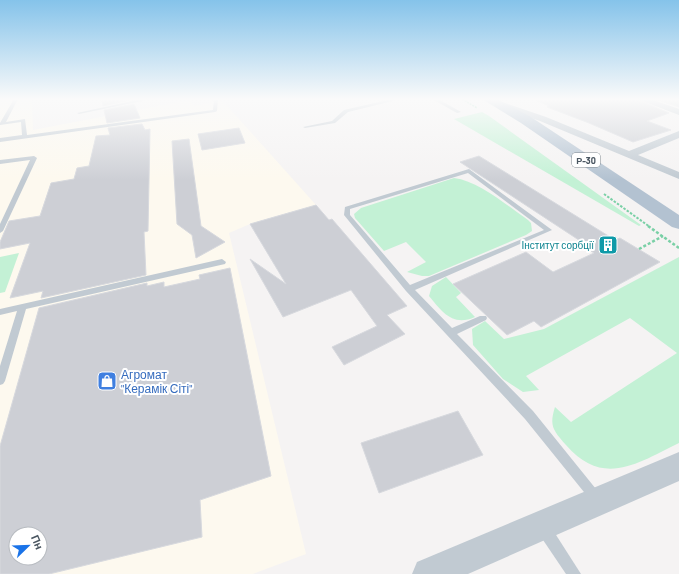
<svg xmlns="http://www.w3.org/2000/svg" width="679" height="574" font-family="Barlow,sans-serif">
	<rect width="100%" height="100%" fill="#f5f3f3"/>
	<path fill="#fdf9ef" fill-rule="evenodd" d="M0,99H32L33,130L190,100L195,106L222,100L316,205L250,224L229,233L306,554L253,574H0ZM16,534H40V558H16Z"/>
	<g fill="#c3f1d5">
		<polygon points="482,112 489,116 641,225 639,226 454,119"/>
		<path d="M454,178C479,181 506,205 528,220L531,223L532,231L526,235L429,276H422L407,272L426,262L406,242L384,251L355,218L354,214L361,208Z"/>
		<polygon points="19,253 5,292 0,293 0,257"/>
		<path d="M679,257V443C638,463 603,488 566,445C553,430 549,426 555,407L571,422L677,353L630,318L526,376L539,390L523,392L503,379L473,345L472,329L485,321L504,339L544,329Z"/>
		<path d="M446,277L461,293L456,297L475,317C453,327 442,312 429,296L432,286Z"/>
	</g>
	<g fill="#cdcfd5" stroke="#d7d9de" fill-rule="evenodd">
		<polygon points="102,99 133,99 103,106"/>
		<polygon points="533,99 636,99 669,113 647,121 671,130 633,142 589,123 547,107 549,106"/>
		<polygon points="655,99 679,99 679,107"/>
		<polygon points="134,104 140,118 107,123 104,110"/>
		<polygon points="142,124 145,130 150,129 148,231 144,232 146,275 41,298 43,291 10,298 30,243 0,249 0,242 9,221 40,216 51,183 74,179 77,168 89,166 96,136 110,135 108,128"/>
		<polygon points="239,128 245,143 202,150 198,134"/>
		<polygon points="189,139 201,226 225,242 196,258 192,235 177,224 172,141"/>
		<polygon points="479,156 615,240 620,238 660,262 541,327 534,321 507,335 453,284 526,252 553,272 594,253 591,251 594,250 460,162"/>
		<polygon points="316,205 329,220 332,219 407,306 387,315 405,334 344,365 332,347 377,326 351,290 283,317 250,259 286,284 250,224"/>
		<path d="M230,268L271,476L200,500L202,537L49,574H0V446L39,308L147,283V286L164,282V287L200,279L199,275ZM16,534H40V558H16Z"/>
		<polygon points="458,411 483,455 379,493 361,443"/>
	</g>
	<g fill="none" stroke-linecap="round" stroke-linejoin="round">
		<polyline stroke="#7ad0a6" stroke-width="1.5" stroke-dasharray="2 1" stroke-linecap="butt" points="462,99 477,108"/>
		<polyline stroke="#7ad0a6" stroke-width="2" stroke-dasharray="2.5 1.5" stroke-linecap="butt" points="604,194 650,227"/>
		<g stroke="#7ad0a6" stroke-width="2.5" stroke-dasharray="3 2" stroke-linecap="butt">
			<polyline points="648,226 679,248"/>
			<polyline points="639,249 663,236"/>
		</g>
		<g fill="#c1cad2" fill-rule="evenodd">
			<polygon points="14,99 18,99 6,122 25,119 27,135 213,110 214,99 218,99 217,111 215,112 0,142 0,138 22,135 21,122 0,125 0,123"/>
			<polygon points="142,99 152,99 79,114 77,113"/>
			<polygon points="392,99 401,99 348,112 335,123 305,128 303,127 332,121 344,110"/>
			<polygon points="432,99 438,99 461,112 457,113"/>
			<polygon points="34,156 37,158 3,231 0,233 0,224 30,160 0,164 0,160"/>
			<path d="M469,169L552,230L415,290L452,328L480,316H486L487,318L486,320L457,334L533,411L600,494L602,498L600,502L596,504L592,502L525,419L406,291L344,215L345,207ZM468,173L544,230L410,285L350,215V209Z"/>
			<polygon points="222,259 226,262 225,264 26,309 5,381 3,384 0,385 0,366 17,311 0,315 0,309"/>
			<polygon points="544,523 549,524 581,574 566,574 539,534 538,529 539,524"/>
		</g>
		<g fill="#c1cad2" fill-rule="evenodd">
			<polygon points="637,99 650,99 679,109 679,115"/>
			<polygon points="499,101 546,117 629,151 679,131 679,138 638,155 679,172 679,179 540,121 496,106 495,104"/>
		</g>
		<polygon fill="#c1cad2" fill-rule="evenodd" points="679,452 679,481 468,574 412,574 417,562"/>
		<polygon fill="#b3c2d1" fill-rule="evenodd" points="482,99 497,99 531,117 679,215 679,229 672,227 521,123"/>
	</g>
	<linearGradient id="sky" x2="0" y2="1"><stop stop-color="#85c3ea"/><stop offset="0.55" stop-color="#fafafa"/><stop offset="1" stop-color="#fafafa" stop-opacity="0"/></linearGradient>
	<rect width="679" height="180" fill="url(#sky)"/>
	<defs>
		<symbol id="building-square" viewBox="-11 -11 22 22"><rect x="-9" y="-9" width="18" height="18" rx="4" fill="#0f9aa8" stroke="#fff"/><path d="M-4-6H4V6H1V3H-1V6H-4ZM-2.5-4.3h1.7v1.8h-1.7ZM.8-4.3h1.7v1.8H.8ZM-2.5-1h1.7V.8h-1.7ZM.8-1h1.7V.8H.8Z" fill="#fff"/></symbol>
		<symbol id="shop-square" viewBox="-11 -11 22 22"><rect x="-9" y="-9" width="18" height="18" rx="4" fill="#3f7fe0" stroke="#fff"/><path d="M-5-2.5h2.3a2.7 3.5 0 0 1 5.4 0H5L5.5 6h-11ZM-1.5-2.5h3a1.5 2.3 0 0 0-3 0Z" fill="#fff"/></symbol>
	</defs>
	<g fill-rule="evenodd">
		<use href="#building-square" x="597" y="234" width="22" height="22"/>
		<use href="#shop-square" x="96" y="370" width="22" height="22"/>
	</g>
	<g text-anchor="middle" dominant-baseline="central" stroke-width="4" stroke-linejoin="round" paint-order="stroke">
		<rect fill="#fff" stroke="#808990" stroke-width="1" x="572" y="153" width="28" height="14" rx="3"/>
		<g font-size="9" font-weight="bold" fill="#4a5661">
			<text x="586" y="160">Р-30</text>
		</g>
		<g font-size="10" fill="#0d838f" stroke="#fff" text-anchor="end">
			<text x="594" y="245">Інститут сорбції</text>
		</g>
		<g font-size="12" fill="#366cbe" stroke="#fff" text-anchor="start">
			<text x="121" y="374">Агромат<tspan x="121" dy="14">"Керамік Сіті"</tspan></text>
		</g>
	</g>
	<g transform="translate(28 546) rotate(67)"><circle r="19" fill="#ffffff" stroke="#b7bbc0"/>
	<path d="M0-3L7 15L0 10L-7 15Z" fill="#1a73e8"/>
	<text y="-6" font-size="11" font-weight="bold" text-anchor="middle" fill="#4a5661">Пн</text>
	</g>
</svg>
